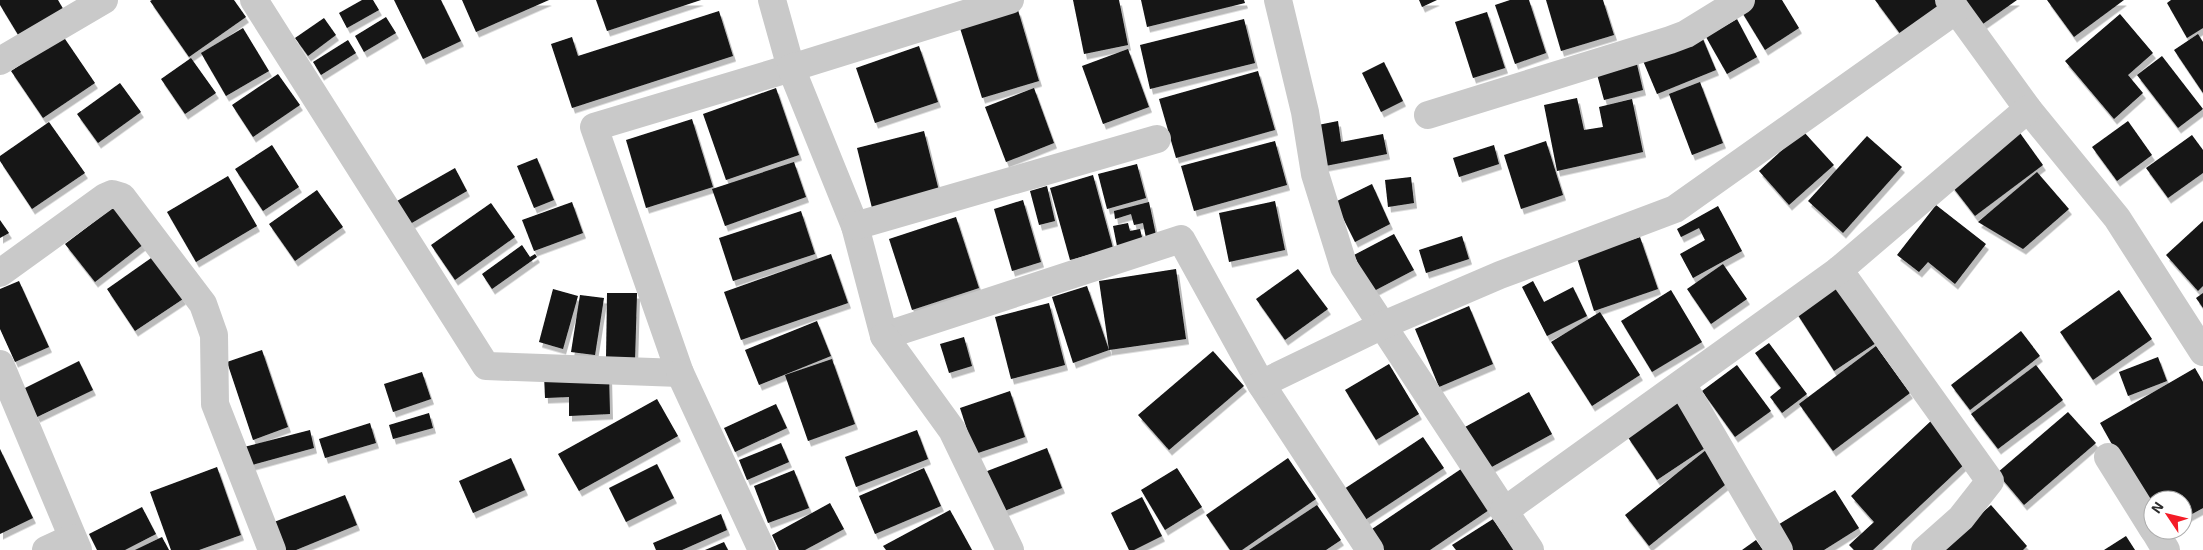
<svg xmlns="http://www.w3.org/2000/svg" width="2203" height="550" font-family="'Exo 2',sans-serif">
	<defs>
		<filter id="shadow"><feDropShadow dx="3" dy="5.5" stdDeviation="0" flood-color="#0004"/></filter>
	</defs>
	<rect width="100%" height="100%" fill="#fff"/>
	<g fill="#131313" filter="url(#shadow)">
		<polygon points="0,0 58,0 65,12 20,38 0,5"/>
		<polygon points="152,0 234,0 246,17 189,57 150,1"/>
		<polygon points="362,0 373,0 379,10 347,28 339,13"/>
		<polygon points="394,0 441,0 461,41 423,59"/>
		<polygon points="462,0 549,0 476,32"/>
		<polygon points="596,0 701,0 607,31"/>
		<polygon points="1073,0 1119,0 1128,45 1084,54"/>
		<polygon points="1141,0 1244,0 1245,3 1147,27"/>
		<polygon points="1419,0 1437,0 1422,7"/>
		<polygon points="1510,0 1529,0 1546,53 1515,64 1495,5"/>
		<polygon points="1546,0 1603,0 1614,35 1561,51"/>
		<polygon points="1754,0 1782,0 1799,28 1765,50 1740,9"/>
		<polygon points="1875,0 1938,0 1941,4 1901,35"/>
		<polygon points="1962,0 2017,0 1980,26"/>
		<polygon points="2047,0 2124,0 2074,37"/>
		<polygon points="2171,0 2203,0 2203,28 2187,38 2167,3"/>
		<polygon points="1018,10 1039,81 982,98 960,28"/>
		<polygon points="719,11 733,56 572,108 551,44 572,37 578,56"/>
		<polygon points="1487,12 1505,68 1473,78 1455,22"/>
		<polygon points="2120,14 2153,53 2128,75 2143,93 2114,119 2065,61"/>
		<polygon points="386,17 396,33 364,52 355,36"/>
		<polygon points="324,18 336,35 308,56 295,38"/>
		<polygon points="1244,19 1255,63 1150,89 1140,45"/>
		<polygon points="1737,19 1757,57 1727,74 1706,37"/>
		<polygon points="243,28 269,71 226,96 201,53"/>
		<polygon points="1700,32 1716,70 1657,94 1641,56"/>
		<polygon points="2198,34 2203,42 2203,93 2174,50"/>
		<polygon points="63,36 95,83 43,118 11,71"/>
		<polygon points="348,40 356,53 321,75 313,62"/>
		<polygon points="919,46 938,102 875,123 856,68"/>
		<polygon points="1128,49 1149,107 1103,124 1082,66"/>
		<polygon points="1635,56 1643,90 1604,100 1595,67"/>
		<polygon points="2162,56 2203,109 2178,128 2137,75"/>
		<polygon points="191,58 216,93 185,114 161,79"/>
		<polygon points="1384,62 1403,101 1381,112 1362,73"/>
		<polygon points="1258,71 1275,130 1176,158 1159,99"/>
		<polygon points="278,74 300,105 253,137 232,105"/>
		<polygon points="1700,82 1723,143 1692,155 1669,94"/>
		<polygon points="120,83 141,112 98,143 77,114"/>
		<polygon points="776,88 799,155 726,180 703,114"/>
		<polygon points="1034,88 1054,143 1006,162 985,107"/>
		<polygon points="1577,98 1584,130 1603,127 1599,107 1632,99 1643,152 1557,171 1544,105"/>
		<polygon points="692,119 713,187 646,208 626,140"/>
		<polygon points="1338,121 1341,142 1383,134 1387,154 1315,168 1308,127"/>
		<polygon points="2128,121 2152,155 2117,181 2092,147"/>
		<polygon points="49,122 85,173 32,209 0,161 0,156"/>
		<polygon points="924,131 940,195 873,212 857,148"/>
		<polygon points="1803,131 1834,165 1789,205 1759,171"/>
		<polygon points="2020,133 2043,165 1975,216 1951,185"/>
		<polygon points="2192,135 2203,150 2203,173 2168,198 2146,168"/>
		<polygon points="1867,136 1902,167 1843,233 1808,201"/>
		<polygon points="1275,141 1287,185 1194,211 1181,166"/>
		<polygon points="1546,141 1563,195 1521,209 1504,155"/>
		<polygon points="272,145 299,187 263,211 235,169"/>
		<polygon points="1494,145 1499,164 1459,177 1453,158"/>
		<polygon points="537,158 554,200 534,208 517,166"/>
		<polygon points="794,162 806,197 725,226 712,189"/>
		<polygon points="1137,164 1146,198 1107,209 1098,174"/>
		<polygon points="455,168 467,191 410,224 397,201"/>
		<polygon points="2037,172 2069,209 2023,249 1978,222"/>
		<polygon points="1093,175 1113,248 1070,260 1050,188"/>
		<polygon points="228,176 257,226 196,262 167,212"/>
		<polygon points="1411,177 1414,203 1388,207 1385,180"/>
		<polygon points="1372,184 1390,224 1355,242 1335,202"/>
		<polygon points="1047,186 1055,221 1039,225 1030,191"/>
		<polygon points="317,190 343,227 295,261 269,224"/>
		<polygon points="1023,200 1041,262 1012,271 994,209"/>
		<polygon points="1275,201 1285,250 1229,262 1219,213"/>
		<polygon points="572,202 583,233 534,251 522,220"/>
		<polygon points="1149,202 1156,235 1146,238 1143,223 1134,225 1131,214 1115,219 1114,211"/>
		<polygon points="491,203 515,237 455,280 431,245"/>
		<polygon points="1936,205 1986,244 1955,284 1928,262 1919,272 1897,255"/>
		<polygon points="115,206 144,244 95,282 65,244"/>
		<polygon points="1718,206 1742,251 1693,278 1680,254 1705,240 1699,228 1681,237 1677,229"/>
		<polygon points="801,211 815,254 733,281 719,238"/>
		<polygon points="956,217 979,288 912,310 889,239"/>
		<polygon points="0,220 9,233 0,238"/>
		<polygon points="2203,221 2203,286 2198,291 2166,255"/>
		<polygon points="1128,223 1130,231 1140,229 1143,241 1117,246 1113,226"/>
		<polygon points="1394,234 1414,270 1372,292 1354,255"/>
		<polygon points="1462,236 1469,259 1426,273 1419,250"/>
		<polygon points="1640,237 1658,289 1594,311 1577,258"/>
		<polygon points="522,245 530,257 535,254 537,257 492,289 482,274"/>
		<polygon points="831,254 848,303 741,340 724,292"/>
		<polygon points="154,256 183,299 135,331 107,289"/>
		<polygon points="1723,264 1747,299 1711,324 1687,289"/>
		<polygon points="1176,269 1186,339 1109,350 1099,281"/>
		<polygon points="1298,269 1328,309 1285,340 1256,299"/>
		<polygon points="1839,280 1879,341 1834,371 1794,309"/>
		<polygon points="19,281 49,347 15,362 0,329 0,289"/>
		<polygon points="1533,281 1544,302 1573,287 1587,316 1547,336 1522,287"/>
		<polygon points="1087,286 1109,350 1073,363 1052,297"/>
		<polygon points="553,289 578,296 563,349 539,342"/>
		<polygon points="1671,290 1702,342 1652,372 1621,321"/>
		<polygon points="2119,290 2152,339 2093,380 2060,332"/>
		<polygon points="607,293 637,293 635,360 606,360"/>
		<polygon points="2203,293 2203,308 2196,298"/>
		<polygon points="580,295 604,298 595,355 571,352"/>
		<polygon points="1049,303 1065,365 1011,379 995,317"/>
		<polygon points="1469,306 1493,364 1439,387 1415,329"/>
		<polygon points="1600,312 1640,375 1592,406 1551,342"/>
		<polygon points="817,321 831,356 759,385 745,350"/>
		<polygon points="2021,331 2040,356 1970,410 1951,385"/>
		<polygon points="964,337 972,366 949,373 940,344"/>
		<polygon points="1769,343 1807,394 1782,413 1770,397 1781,388 1755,353"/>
		<polygon points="1876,346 1910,393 1833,451 1799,404"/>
		<polygon points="262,350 288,427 253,440 227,362"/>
		<polygon points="1213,351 1244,386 1169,450 1138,415"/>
		<polygon points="2158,357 2167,381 2128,396 2119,372"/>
		<polygon points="832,359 855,424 808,441 785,375"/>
		<polygon points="79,361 93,390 37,417 23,389"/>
		<polygon points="1389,364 1419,414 1376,440 1345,390"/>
		<polygon points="1737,365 1771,411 1735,437 1702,391"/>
		<polygon points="2036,365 2063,400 1998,449 1971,414"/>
		<polygon points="2195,368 2203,382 2203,508 2183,519 2183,500 2153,500 2153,517 2100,423"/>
		<polygon points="422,372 431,399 393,412 384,384"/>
		<polygon points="609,373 610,414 569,416 569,397 545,398 544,375"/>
		<polygon points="1010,391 1025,437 975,454 960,408"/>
		<polygon points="1529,392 1552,434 1488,469 1465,427"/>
		<polygon points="657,399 678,436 579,491 558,454"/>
		<polygon points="1678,401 1708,446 1657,480 1627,436"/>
		<polygon points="776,404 787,428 735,452 724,428"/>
		<polygon points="2068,412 2096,443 2024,505 1997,473"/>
		<polygon points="429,413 433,428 393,439 389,425"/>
		<polygon points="1933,419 1970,459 1873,550 1854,550 1849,545 1874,522 1851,496"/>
		<polygon points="370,423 376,443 325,458 319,439"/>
		<polygon points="310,430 314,448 245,467 240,448"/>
		<polygon points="917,430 928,459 856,487 845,457"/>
		<polygon points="1423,437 1444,468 1362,522 1341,491"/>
		<polygon points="781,443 789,462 747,480 739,460"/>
		<polygon points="1047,448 1062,488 997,514 982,473"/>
		<polygon points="0,449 33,518 0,534"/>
		<polygon points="1706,450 1730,481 1649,546 1625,515"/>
		<polygon points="511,458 525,490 473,513 459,481"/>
		<polygon points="1288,458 1316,499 1242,550 1230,550 1206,515"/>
		<polygon points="657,464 674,498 626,522 609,488"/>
		<polygon points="217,467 241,535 199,550 171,550 150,492"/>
		<polygon points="924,468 941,506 875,534 859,496"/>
		<polygon points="1177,468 1202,507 1165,530 1141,490"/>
		<polygon points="1461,469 1489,510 1430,550 1381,550 1369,531"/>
		<polygon points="794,470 809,508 768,523 754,486"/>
		<polygon points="1835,490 1859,528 1824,550 1790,550 1776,526"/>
		<polygon points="345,495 357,525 296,550 285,550 274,522"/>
		<polygon points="1142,497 1162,536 1134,550 1129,550 1111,513"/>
		<polygon points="830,503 844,529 805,550 779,550 772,535"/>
		<polygon points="1317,505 1341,540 1326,550 1249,550"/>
		<polygon points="1991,505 2027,546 2023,550 1940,550"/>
		<polygon points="142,507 156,534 125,550 97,550 89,534"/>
		<polygon points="950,510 972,550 886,550 883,546"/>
		<polygon points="721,514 727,530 682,550 656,550 653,543"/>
		<polygon points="1493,519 1514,550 1456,550 1452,545"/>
		<polygon points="2126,536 2135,550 2104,550"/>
		<polygon points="162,537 169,550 135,550"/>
		<polygon points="1756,540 1763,550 1742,550"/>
		<polygon points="724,542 728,550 705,550"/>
	</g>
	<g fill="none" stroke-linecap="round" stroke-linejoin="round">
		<g stroke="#c9c9c9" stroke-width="28">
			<polyline points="254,0 486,366 680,373 594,127 791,68 772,0"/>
			<polyline points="1010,0 791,68 855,226 884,336 1181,239 1261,384 1370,550"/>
			<polyline points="1278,0 1305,112 1315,174 1344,267 1530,550"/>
			<polyline points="1949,0 2028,109 2117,218 2203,352"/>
			<polyline points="0,61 104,0"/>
			<polyline points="1428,115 1670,40 1686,34 1741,0"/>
			<polyline points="855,226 1157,139"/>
			<polyline points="1839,270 1990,481 1961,518 1925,550"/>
			<polyline points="0,273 105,197 112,194 122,197 203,304 214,335 215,404 272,550"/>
			<polyline points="884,336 952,430 1010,550"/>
			<polyline points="0,364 78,550"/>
			<polyline points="680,373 762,550"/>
			<polyline points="1261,384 1381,326 1500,275 1675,209 1956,10"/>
			<polyline points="1682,384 1779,550"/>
			<polyline points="2108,457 2153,529"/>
			<polyline points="1504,511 1839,270 2028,109"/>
			<polyline points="2154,530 2166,550"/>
			<polyline points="46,550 72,538"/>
		</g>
	</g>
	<g transform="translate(2168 515) rotate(305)"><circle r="24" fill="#ffffff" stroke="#ababab"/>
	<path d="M0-4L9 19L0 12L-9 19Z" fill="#f41c27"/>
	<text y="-8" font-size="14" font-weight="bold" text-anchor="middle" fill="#2c2c2c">N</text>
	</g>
</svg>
